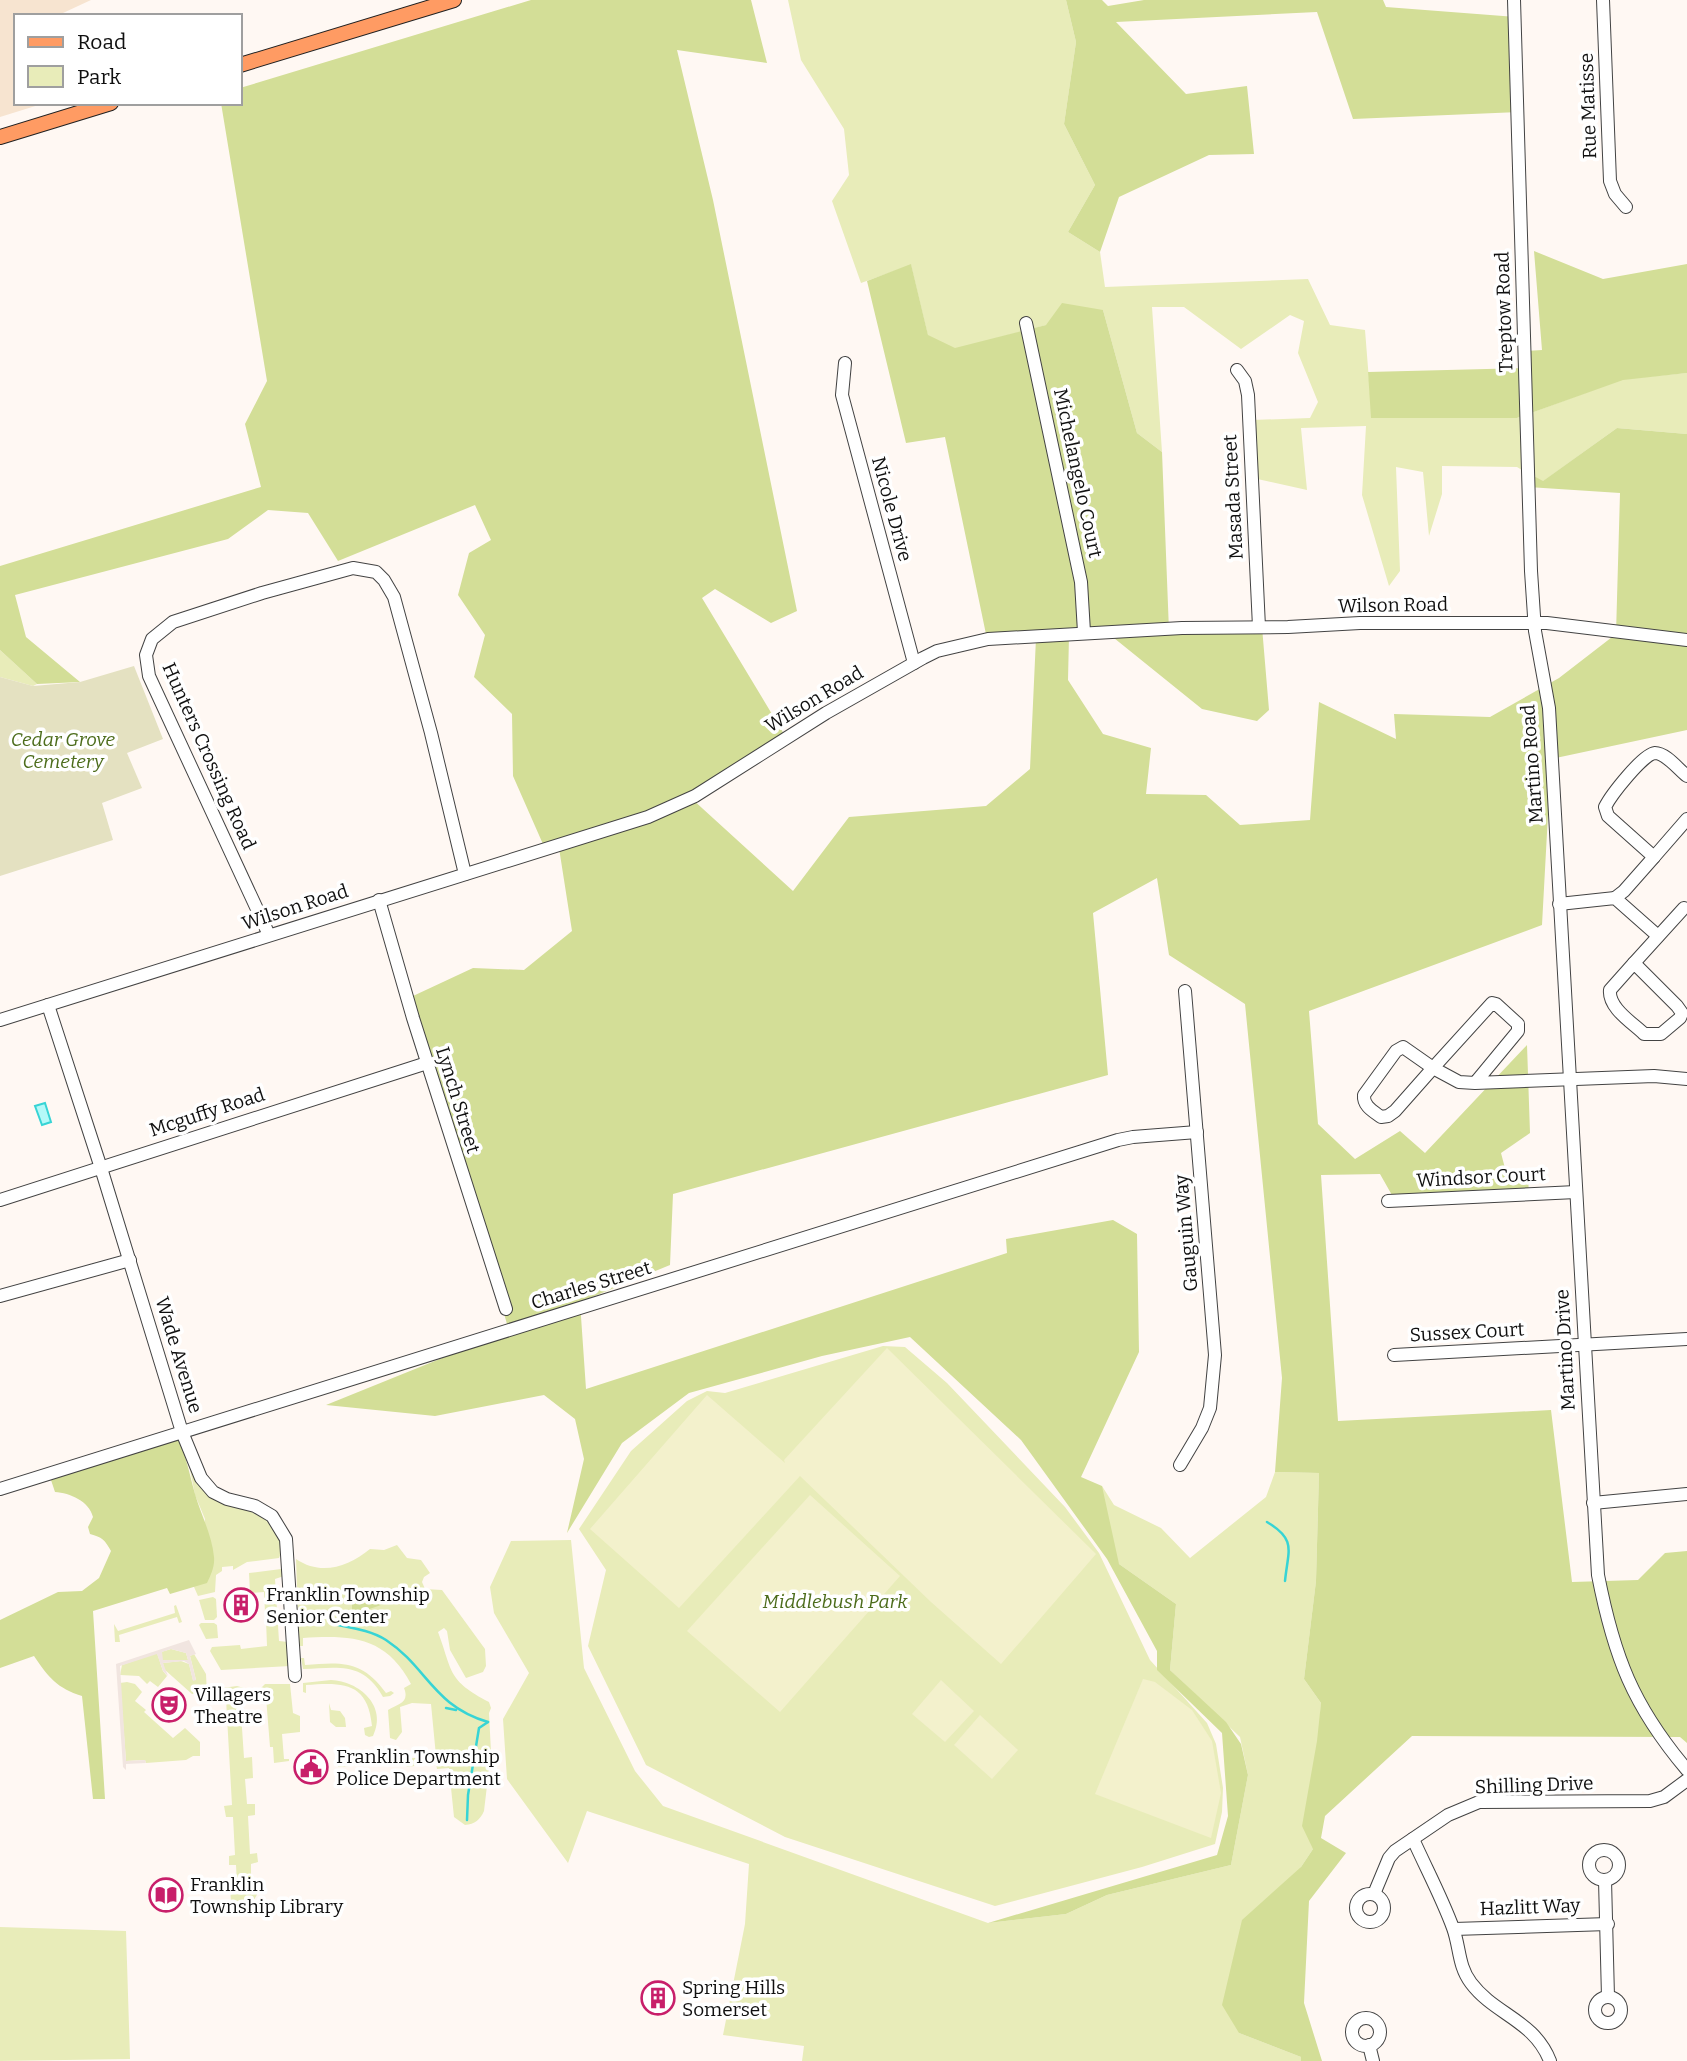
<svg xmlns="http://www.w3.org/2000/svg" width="1687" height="2061" font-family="Bitter,serif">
	<rect width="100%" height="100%" fill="#fff8f3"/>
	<polygon fill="#f7e4d0" points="0,0 91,0 63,13 63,16 16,16 16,103 45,103 0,117"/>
	<g fill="#e8ecb9">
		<polygon points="788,0 1066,0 1076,42 1064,124 1095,185 1068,232 1100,252 1105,287 1308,279 1330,325 1365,330 1372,418 1517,418 1623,379 1687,373 1687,434 1617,428 1542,482 1517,467 1442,466 1442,494 1429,536 1423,472 1396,467 1400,571 1389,586 1362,495 1366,426 1301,428 1307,490 1253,478 1252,420 1310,418 1318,402 1298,353 1304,321 1290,315 1241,349 1184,307 1152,307 1162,452 1137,433 1103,310 955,349 928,336 911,265 861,283 832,201 849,175 844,129 801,60"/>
		<polygon points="0,650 37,684 33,686 0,677"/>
		<polygon points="883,1346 905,1347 947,1383 1065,1507 1099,1553 1150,1660 1207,1723 1216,1744 1223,1788 1222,1812 1215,1844 1142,1867 995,1906 785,1837 646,1765 588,1646 606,1570 579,1529 631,1451 687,1401 707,1391 725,1393"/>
		<path d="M188,1459L196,1480C210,1488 224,1496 238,1505C260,1517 292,1527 279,1558L247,1562L233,1570V1566L222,1567V1571L216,1575L215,1592L198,1596L194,1587L205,1519L195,1495Z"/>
		<polygon points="1275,1472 1319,1473 1316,1581 1304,1679 1321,1703 1313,1849 1301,1867 1239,2033 1301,2057 1301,2061 802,2061 804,2046 723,2035 745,1924 749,1864 587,1811 568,1863 507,1779 503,1719 529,1673 494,1613 490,1587 511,1541 571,1540 584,1668 635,1771 663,1806 988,1923 1066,1914 1107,1895 1231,1865 1248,1775 1240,1737 1170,1670 1176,1604 1119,1564 1099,1540 1102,1486 1114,1505 1161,1528 1190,1558 1266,1497"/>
		<path d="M397,1545L407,1558L421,1560L430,1573L424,1577L422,1582L425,1589L442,1590L485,1649L486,1666L483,1672L466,1678L450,1650L447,1631L444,1628L438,1632C453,1672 447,1680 489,1702L491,1708L489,1713L491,1752L484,1811C480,1820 475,1824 465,1825L454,1817L449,1768L437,1769L436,1763L407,1767L402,1761H393L391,1755L395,1753L404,1759L436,1756L431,1704L412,1703L400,1707L402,1732L396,1740L390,1738L388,1710C398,1704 410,1703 404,1688L411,1684C386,1636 350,1635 303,1638V1646H299L296,1559C321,1576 348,1567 370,1549L384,1550Z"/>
		<polygon points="281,1569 284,1576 275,1579 279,1641 288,1642 290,1666 221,1670 210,1651 212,1647 240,1645 241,1649 267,1646 266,1620 269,1620 268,1612 265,1612 264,1592 250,1593 249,1573"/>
		<polygon points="213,1597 216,1599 217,1617 214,1620 205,1620 199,1600"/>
		<polygon points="176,1605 182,1622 179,1623 177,1617 119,1635 120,1642 115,1642 114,1624 118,1631 175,1613 174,1606"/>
		<polygon points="201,1623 214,1623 217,1625 218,1638 206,1639 199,1625"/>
		<polygon points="171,1649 186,1653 188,1660 162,1660 161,1652"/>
		<polygon points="157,1653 163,1671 167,1676 158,1687 150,1681 147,1684 139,1676 120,1675 122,1665"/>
		<polygon points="194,1654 206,1674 207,1694 192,1694 164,1669 163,1663 181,1661 189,1664 193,1680 196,1680 190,1656"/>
		<path d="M301,1658H304L305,1665C342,1662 362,1660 386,1693L391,1691L394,1693L390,1696L383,1697C363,1661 338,1668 303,1669Z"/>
		<path d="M331,1680C359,1681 388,1706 373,1736L369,1737L365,1735L364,1728L372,1726C368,1682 343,1682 306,1685V1693L303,1692V1683Z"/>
		<polygon points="127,1682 135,1684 142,1692 135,1701 146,1710 144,1712 173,1738 185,1728 200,1742 200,1756 193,1756 186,1760 146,1763 145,1760 126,1761 120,1683"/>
		<polygon points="265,1684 290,1684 293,1713 300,1716 300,1732 282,1734 284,1759 289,1759 289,1761 274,1763 273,1747 270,1747 266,1697 259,1695 259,1690"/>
		<path d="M237,1686L244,1688L248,1693L247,1697L240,1698L244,1758L252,1757L253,1778L245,1779L247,1804H255V1815L248,1816L250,1854L257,1853L258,1862L251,1864V1883H259C260,1898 249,1908 234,1907L231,1902L230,1885L237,1884L236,1865H229V1856L235,1855L233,1817H226L224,1806L232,1805L226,1699L219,1698L218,1695L222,1688Z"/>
		<polygon points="329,1703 331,1710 340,1711 345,1718 346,1727 336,1727 330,1722"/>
		<polygon points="374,1748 378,1750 378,1761 374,1764 338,1767 338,1759 373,1756"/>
		<polygon points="0,1927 126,1931 130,2059 0,2061"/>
	</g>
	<g fill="#d3de97">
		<polygon points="531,0 751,0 767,63 677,50 713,200 797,611 771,623 715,589 702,598 787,739 691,798 793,891 849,817 986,806 1030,769 1036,638 987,639 945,437 906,443 867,281 911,264 928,335 955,348 1046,325 1062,303 1103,310 1137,433 1162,452 1169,631 1262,627 1269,710 1257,721 1202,709 1109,634 1069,636 1068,680 1103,734 1151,748 1146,794 1206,795 1240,825 1310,820 1319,702 1396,739 1394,714 1490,717 1559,678 1616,634 1620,493 1528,487 1526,472 1543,481 1617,428 1687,434 1687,730 1551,759 1542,925 1309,1011 1318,1124 1355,1159 1400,1131 1425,1153 1527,1045 1530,1133 1501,1153 1506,1172 1528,1175 1529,1196 1397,1204 1380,1174 1321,1175 1338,1421 1551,1410 1572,1582 1638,1580 1665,1553 1687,1551 1687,1743 1680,1737 1412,1736 1325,1816 1321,1838 1346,1853 1309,1901 1304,2003 1322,2061 1301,2061 1301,2057 1239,2033 1222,2005 1242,1920 1301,1867 1313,1849 1302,1826 1317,1741 1321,1703 1304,1679 1316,1581 1319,1473 1275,1472 1282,1378 1245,1004 1169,955 1157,878 1093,913 1108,1075 673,1194 670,1265 580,1302 586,1389 1007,1253 1006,1239 1113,1220 1137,1234 1139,1352 1081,1477 1102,1486 1119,1564 1176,1604 1170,1670 1226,1722 1241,1744 1248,1775 1231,1865 1107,1895 1066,1914 988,1923 1217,1855 1228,1816 1222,1733 1157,1670 1157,1651 1107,1559 1021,1440 910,1337 822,1356 689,1393 622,1443 567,1533 584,1459 575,1419 544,1395 435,1416 326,1405 509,1331 413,996 473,968 524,970 572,931 559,848 546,851 513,776 512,714 474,677 485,635 458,595 469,553 491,540 475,505 338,561 308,513 268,510 228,539 15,595 26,637 80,682 37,684 0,650 0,566 261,487 245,424 267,381 221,103 240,103 240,88"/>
		<polygon points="1066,0 1102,0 1108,6 1144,0 1383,0 1386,7 1516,17 1519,112 1353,119 1317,12 1116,22 1186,94 1247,86 1254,154 1209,155 1119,197 1100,252 1068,232 1095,185 1064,124 1076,42"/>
		<polygon points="1534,251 1603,279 1687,264 1687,373 1623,380 1517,418 1371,418 1368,372 1526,368 1526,351 1542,350"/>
		<path d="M177,1437C187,1457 189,1473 195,1494C201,1515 212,1535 214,1557C215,1566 211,1575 207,1583L170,1594L167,1588L93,1611L105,1799H93L82,1696C57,1688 49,1678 34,1656L0,1668V1620L58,1592L82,1591L99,1578L111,1551C105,1540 102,1537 90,1534L88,1527L93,1517C89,1501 70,1493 55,1492L51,1480Z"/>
		<polygon points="374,1596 380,1597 384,1604 355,1614 352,1612 352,1604 360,1599"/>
	</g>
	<polygon fill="#e4e1c1" points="134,666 163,739 127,753 142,788 102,803 113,840 0,876 0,677 33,686 80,682"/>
	<g fill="#f3f1cc">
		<polygon points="887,1348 1096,1554 1001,1664 931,1602 800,1476 679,1608 590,1529 707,1395 785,1463 784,1460"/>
		<polygon points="810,1495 900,1576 780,1712 687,1631"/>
		<polygon points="1143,1679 1155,1682 1192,1710 1212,1741 1221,1793 1211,1838 1095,1794"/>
		<polygon points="941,1680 974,1711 945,1742 912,1714"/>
		<polygon points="980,1715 1018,1750 992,1779 954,1745"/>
	</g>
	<path fill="#f1e5e0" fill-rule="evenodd" d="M189,1640L196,1654L190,1656L196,1680L193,1681L189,1664L184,1661L163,1663L168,1676L163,1671L157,1654L120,1666L126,1761L145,1760L146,1763L126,1764V1770L123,1767L116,1664ZM171,1649L186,1653L188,1660H163L162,1652Z"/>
	<polygon fill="#b4f9f8" stroke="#37d4d5" stroke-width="2" points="45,1103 51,1122 42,1125 35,1106"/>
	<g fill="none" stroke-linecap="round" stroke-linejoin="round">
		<g stroke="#37d4d5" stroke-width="2.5">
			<path d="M1267,1522C1297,1540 1288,1550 1285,1581"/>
			<path d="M333,1624C352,1628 370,1630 386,1640C427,1667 433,1706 488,1722"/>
			<polyline points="446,1708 456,1710"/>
			<polyline points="467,1820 468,1795 479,1728 488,1722"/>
		</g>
		<defs>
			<g id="minor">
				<path d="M1514,0L1531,571L1535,631L1549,708L1598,1575C1614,1657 1633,1706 1687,1770"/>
				<polyline points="1603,0 1610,181 1615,194 1626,207"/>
				<polyline points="1026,323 1081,582 1084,632"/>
				<polyline points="845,363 842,395 914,663"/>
				<polyline points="1237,370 1245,381 1248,395 1259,627"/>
				<path d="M1687,776C1679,770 1666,753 1655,753C1643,754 1611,795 1605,807L1608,816L1654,857L1687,819"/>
				<polyline points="1615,898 1624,891 1654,857"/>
				<polyline points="379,900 413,1018 506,1309"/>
				<polyline points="1559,904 1615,898 1658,936"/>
				<polyline points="269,935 149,676 146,655 152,639 173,622 262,593 353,568 376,572 384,580 394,597 431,733 465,874"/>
				<path d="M1634,963L1677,1006L1682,1013L1680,1018L1661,1034H1644C1633,1023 1608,1008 1610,990Z"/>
				<polyline points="1634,963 1684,908"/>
				<polyline points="48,1005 101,1168 182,1432 201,1478 213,1492 227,1499 255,1506 272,1516 286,1539 295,1676"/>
				<polyline points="0,1020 648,817 695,796 826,713 923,658 937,651 988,639 1182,628 1288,627 1360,623 1547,623 1687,640"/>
				<path d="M1403,1047L1433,1068L1395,1111L1388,1116L1381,1117C1373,1111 1363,1106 1364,1095L1396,1051Z"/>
				<polyline points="1475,1083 1518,1031 1518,1024 1496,1004 1492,1003 1433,1068 1459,1082 1475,1083 1654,1076 1687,1079"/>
				<polyline points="0,1200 427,1063"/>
				<polyline points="1388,1201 1576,1192"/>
				<polyline points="0,1296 130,1260"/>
				<polyline points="1394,1355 1687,1339"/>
				<polyline points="1180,1465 1202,1428 1210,1408 1215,1355 1185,991"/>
				<polyline points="0,1489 1118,1140 1133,1137 1197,1132"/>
				<polyline points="1593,1503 1687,1494"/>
				<path d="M1413,1839C1426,1868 1442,1898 1453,1928C1460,1947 1458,1966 1471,1983C1495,2015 1534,2020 1550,2061"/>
				<circle cx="1604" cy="1865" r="15"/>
				<polyline points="1605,1880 1608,1997"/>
				<circle cx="1370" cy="1908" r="14"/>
				<polyline points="1374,1894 1389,1858 1395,1851 1448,1815 1479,1802 1650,1801 1664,1797 1687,1780"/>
				<polyline points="1454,1929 1608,1924"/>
				<circle cx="1608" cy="2010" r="13"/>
				<circle cx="1366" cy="2032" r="14"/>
				<polyline points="1369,2045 1373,2061"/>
			</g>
			<g id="major">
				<polyline points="240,65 454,0"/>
				<polyline points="0,137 111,103"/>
			</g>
		</defs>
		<use href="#minor" stroke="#434343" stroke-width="14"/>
		<use href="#major" stroke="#212121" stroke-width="16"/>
		<use href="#minor" stroke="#fff" stroke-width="12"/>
		<use href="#major" stroke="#ff9b63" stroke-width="14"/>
	</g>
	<defs>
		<symbol id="building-ring" viewBox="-11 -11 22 22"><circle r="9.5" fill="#fff" stroke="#c81f6a" stroke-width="1.5"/><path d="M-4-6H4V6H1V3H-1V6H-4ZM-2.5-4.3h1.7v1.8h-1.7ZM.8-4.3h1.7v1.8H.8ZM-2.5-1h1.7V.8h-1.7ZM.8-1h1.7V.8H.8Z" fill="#c81f6a"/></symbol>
		<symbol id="theatre-ring" viewBox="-11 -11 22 22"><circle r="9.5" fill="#fff" stroke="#c81f6a" stroke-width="1.5"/><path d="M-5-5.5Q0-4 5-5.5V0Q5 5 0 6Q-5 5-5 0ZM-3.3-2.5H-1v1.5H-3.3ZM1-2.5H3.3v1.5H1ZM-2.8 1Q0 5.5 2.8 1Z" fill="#c81f6a"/></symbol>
		<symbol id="civic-ring" viewBox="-11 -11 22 22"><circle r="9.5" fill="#fff" stroke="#c81f6a" stroke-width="1.5"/><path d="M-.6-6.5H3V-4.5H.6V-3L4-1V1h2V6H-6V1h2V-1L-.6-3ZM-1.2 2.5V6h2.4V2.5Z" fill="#c81f6a"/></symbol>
		<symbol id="library-ring" viewBox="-11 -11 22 22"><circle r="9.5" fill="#fff" stroke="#c81f6a" stroke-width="1.5"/><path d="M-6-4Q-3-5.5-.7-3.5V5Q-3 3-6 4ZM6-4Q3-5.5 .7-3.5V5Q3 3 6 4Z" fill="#c81f6a"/></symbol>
	</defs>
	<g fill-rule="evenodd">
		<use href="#building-ring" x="222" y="1586" width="38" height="38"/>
		<use href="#theatre-ring" x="150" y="1686" width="38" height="38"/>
		<use href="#civic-ring" x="292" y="1748" width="38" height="38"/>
		<use href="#library-ring" x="147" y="1876" width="38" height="38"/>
		<use href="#building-ring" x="639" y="1979" width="38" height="38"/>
	</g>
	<g text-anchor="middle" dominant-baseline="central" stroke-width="7" stroke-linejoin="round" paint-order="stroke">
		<g font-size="19" fill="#101010" stroke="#fff">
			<text transform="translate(1588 106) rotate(-92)">Rue Matisse</text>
			<text transform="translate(1504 312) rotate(-92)">Treptow Road</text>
			<text transform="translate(1078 473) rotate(78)">Michelangelo Court</text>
			<text transform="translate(1233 497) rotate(-93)">Masada Street</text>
			<text transform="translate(892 509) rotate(75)">Nicole Drive</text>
			<text transform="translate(1393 605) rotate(-1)">Wilson Road</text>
			<text transform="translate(814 699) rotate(-31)">Wilson Road</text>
			<text transform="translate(209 756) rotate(66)">Hunters Crossing Road</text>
			<text transform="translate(1532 764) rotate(-94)">Martino Road</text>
			<text transform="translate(295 907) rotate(-18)">Wilson Road</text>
			<text transform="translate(458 1100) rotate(73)">Lynch Street</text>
			<text transform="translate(207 1112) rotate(-18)">Mcguffy Road</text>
			<text transform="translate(1481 1177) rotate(-3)">Windsor Court</text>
			<text transform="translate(1186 1233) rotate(-95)">Gauguin Way</text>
			<text transform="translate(591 1285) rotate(-17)">Charles Street</text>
			<text transform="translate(1467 1332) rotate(-3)">Sussex Court</text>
			<text transform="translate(1565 1350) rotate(-93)">Martino Drive</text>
			<text transform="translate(179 1355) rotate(73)">Wade Avenue</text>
			<text transform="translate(1534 1785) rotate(-2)">Shilling Drive</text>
			<text transform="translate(1530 1907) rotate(-2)">Hazlitt Way</text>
		</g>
		<g font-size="19" font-style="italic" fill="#4c6c1b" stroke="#fff">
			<text x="63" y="739">Cedar Grove<tspan x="63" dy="22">Cemetery</tspan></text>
			<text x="835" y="1601">Middlebush Park</text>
		</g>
		<g font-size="19" fill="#101010" stroke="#fff" text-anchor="start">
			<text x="266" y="1594">Franklin Township<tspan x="266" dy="22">Senior Center</tspan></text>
			<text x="194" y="1694">Villagers<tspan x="194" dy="22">Theatre</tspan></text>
			<text x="336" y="1756">Franklin Township<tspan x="336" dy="22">Police Department</tspan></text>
			<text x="190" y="1884">Franklin<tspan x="190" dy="22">Township Library</tspan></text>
			<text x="682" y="1987">Spring Hills<tspan x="682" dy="22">Somerset</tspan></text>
		</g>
	</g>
	<rect x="14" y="14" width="228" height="91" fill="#ffffff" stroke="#9f9f9f" stroke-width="2"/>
	<rect x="28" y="37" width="35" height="10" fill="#ff9b63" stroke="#9f9f9f" stroke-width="2"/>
	<text x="77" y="49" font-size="21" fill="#101010">Road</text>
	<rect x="28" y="66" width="35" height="21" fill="#e8ecb9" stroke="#9f9f9f" stroke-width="2"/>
	<text x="77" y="84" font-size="21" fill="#101010">Park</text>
</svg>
